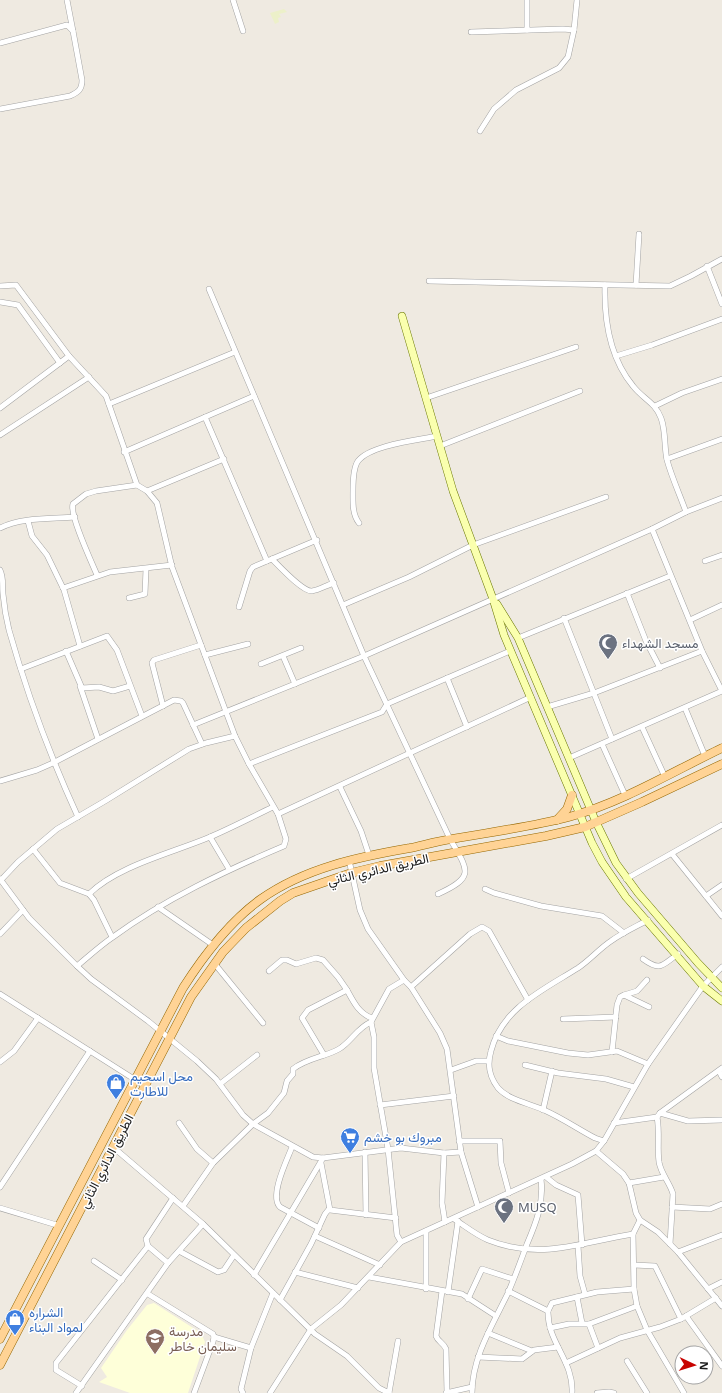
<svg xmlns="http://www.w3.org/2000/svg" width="722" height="1393" font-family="'Noto Sans',Vazirmatn,sans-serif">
	<rect width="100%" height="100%" fill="#efeae1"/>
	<polygon fill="#feffd9" points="154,1303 201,1333 205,1342 188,1393 130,1393 99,1382 107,1377 101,1368 127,1330 147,1305"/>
	<polygon fill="#ecf0c9" points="284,9 287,12 279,14 281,17 278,18 279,22 275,24 270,13"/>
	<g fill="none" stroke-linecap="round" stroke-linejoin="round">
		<defs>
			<g id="street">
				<polyline points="233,0 243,31"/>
				<polyline points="527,30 527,0"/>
				<polyline points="471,32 563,29 574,30 577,0"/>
				<polyline points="0,43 67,25 73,31 67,0"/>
				<path d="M0,109L70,96C79,92 82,89 82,80L73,31"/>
				<polyline points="480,131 494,109 516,90 559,68 568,57 574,30"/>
				<polyline points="707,266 722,304"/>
				<polyline points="429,281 670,286 691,276 722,259"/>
				<path d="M605,285C604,320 610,358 633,386C643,399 655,402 661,418C666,431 664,447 667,460C672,478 680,495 686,512"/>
				<polyline points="636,285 639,234"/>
				<polyline points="0,286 16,285 69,356 106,396 137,485 147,491 157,503 172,567 235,736 249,764 278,814 531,697"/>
				<path d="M209,289L364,656L450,839C468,870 476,877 438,894"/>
				<polyline points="0,302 18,305 60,363"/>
				<polyline points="616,356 652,345 722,319"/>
				<polyline points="426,398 576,347"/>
				<polyline points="109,404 235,352"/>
				<polyline points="655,406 682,393 722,379"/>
				<polyline points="0,408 69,356"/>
				<polyline points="205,417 267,561 317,540"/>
				<polyline points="0,435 89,377"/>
				<polyline points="440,446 580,391"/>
				<polyline points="124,452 254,396"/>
				<polyline points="667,459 722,439"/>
				<polyline points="147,491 224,459"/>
				<polyline points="28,521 32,536 47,555 64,590 80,646"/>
				<path d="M359,523C352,514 353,502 353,490C353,482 353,468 358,461C370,445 418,440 437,436"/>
				<path d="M0,528C21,517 51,519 75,517"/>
				<polyline points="652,529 702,651 722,691"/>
				<path d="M272,559C279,566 303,592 312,591C319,590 327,585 334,583"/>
				<polyline points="705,561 722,555"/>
				<path d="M0,570C4,578 2,585 3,594C4,605 6,618 9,630C27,694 50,756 78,817"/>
				<path d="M97,575C92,563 69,514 73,504L86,494L96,491L137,485"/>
				<polyline points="63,588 110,572 172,565"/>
				<polyline points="627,593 646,641 660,668"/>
				<polyline points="129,598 145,594 146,569"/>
				<polyline points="343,605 409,577 473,545 606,497"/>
				<polyline points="239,607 250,571 253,567 267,561"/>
				<polyline points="564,618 612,739"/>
				<polyline points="690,620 722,605"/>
				<polyline points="518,638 670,576"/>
				<polyline points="66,651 82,688 99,687 113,691 130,686"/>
				<polyline points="205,655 248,644"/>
				<polyline points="283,656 295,684"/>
				<polyline points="261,664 301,648"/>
				<polyline points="21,669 107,636 117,650 142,716"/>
				<polyline points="447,678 467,727"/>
				<polyline points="80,686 98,739"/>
				<polyline points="163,706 152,663 154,660 201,645"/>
				<polyline points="547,707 594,693 702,651"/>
				<polyline points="685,708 705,756"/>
				<polyline points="193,725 364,656 652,529 686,512 722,498"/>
				<polyline points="642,727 665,777"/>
				<polyline points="602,744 625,795"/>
				<polyline points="569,758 722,691"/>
				<polyline points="249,764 382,712 387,704 510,651"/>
				<polyline points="0,781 37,770 53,763 174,700 181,701 183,703 202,744"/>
				<polyline points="340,787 361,831 369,855"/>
				<polyline points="210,837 229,869"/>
				<polyline points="33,849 60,883 89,894 94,900 112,937"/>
				<polyline points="672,854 722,916"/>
				<polyline points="349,860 360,910 368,929 404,980 389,989 371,1022 374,1037 374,1068 388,1149 397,1235 401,1242"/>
				<polyline points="0,879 29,918 77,966 91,979 148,1021 197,1061 216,1079 243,1115 253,1124 313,1157 323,1158 401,1148 444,1153 461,1152"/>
				<polyline points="626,879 722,825"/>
				<polyline points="1,880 18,862 57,829 105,801 189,749 206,743 235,736"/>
				<polyline points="485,889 494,893 541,906 602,916 624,933"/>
				<path d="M89,894C117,866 172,853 210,837C231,828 252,817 273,807"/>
				<polyline points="706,896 722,885"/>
				<polyline points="158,907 213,945"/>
				<polyline points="0,934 23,910"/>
				<path d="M643,959C661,972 662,965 678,954"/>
				<polyline points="214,963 263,1023"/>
				<path d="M77,966C89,956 101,945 113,937C165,899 225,871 284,846L286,839L278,814"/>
				<polyline points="269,971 282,960 287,960 296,964 316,958 323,960 338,977 347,990"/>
				<polyline points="404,980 411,987 440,1033 447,1049 461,1152 478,1207"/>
				<polyline points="647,980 637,991 624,995 649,1007"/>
				<polyline points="411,987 470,934 482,927 489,931 528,1000"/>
				<polyline points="0,994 145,1086"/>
				<polyline points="563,1019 616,1017"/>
				<polyline points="496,1036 508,1041 568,1053 588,1055 617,1051 648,1064"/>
				<polyline points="612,1052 617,1005 620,997 624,995"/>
				<path d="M324,1055L302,1018L308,1010L347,990C353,1001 359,1014 372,1018"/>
				<polyline points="0,1062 14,1051 38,1018"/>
				<polyline points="525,1065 558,1073 606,1079 634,1087"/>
				<polyline points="451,1070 476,1061 488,1061"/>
				<polyline points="719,1071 722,1077"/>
				<polyline points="220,1084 257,1055"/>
				<polyline points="380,1105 454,1096"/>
				<polyline points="543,1110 552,1071"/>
				<polyline points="660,1113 688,1121 722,1120"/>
				<path d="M657,1117C660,1132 657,1147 659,1162C661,1174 670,1183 673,1194L670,1244"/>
				<polyline points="179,1123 197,1149 213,1163"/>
				<polyline points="614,1123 657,1117 660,1113 722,1068"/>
				<polyline points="459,1141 500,1141 501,1163 509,1193"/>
				<path d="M604,1141L595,1138C578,1129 562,1118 544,1110C529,1103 510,1101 498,1088C489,1076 487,1065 491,1051C502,1008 543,990 578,968C590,960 599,949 611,941C622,933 635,927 648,920"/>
				<polyline points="113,1147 203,1224 315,1334 347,1356 379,1388 389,1393"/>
				<path d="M292,1147C287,1160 269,1196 280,1207L319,1228"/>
				<polyline points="596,1151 623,1174 629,1183 636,1213 640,1220 658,1232 678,1252 722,1306"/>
				<polyline points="365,1152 366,1215"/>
				<polyline points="444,1153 442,1203 445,1222"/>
				<polyline points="321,1163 330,1210 396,1218"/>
				<polyline points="546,1177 556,1185 578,1195 582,1245"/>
				<polyline points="629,1183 664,1177"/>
				<polyline points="0,1187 90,1051"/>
				<path d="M183,1206L213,1163L253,1124L268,1113L284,1093L287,1081L293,1074V1069C307,1058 325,1057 339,1049C351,1042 357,1028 371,1022"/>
				<polyline points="672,1207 710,1209 722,1204"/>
				<polyline points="0,1208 60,1226"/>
				<path d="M454,1219C465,1226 476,1235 488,1240C541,1261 581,1242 633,1234"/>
				<polyline points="640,1220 633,1234 634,1289 637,1306 647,1330 684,1393"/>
				<polyline points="426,1231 426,1289"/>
				<polyline points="315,1236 380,1265"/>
				<polyline points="148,1246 146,1239 173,1198"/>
				<polyline points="578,1246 580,1276 585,1294"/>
				<polyline points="179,1251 218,1272 224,1270 234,1255"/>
				<polyline points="678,1252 722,1235"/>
				<polyline points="94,1261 122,1280"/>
				<polyline points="634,1265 655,1266 681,1319"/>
				<polyline points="295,1272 358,1288"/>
				<polyline points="254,1275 323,1158"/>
				<polyline points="369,1277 462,1294 496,1316"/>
				<polyline points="708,1289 722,1282"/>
				<path d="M442,1291L436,1336C438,1342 444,1343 446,1349L447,1392"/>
				<path d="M508,1291L548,1311C547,1342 574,1361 572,1393"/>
				<polyline points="448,1292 458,1221"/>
				<polyline points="148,1294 213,1334 214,1337 213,1342 194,1393"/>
				<polyline points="577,1297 582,1323"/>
				<polyline points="468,1299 482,1269 513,1279"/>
				<polyline points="280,1300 311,1244 325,1214 329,1209"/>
				<polyline points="548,1311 552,1303 597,1292 634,1289"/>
				<polyline points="686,1316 722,1366"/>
				<polyline points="550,1328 569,1324 589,1324"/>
				<polyline points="488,1333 532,1351"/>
				<polyline points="214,1337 251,1348"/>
				<polyline points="598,1348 589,1324 637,1306"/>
				<polyline points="478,1357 522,1359 534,1350 558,1347"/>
				<polyline points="627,1361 647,1393"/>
				<polyline points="566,1363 620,1338 660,1327 681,1319 716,1298"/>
				<polyline points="82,1386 56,1370 56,1363 148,1246 168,1263"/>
				<polyline points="76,1393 168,1263 203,1224"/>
				<polyline points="243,1393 241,1389 251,1348 273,1293"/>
				<polyline points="270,1393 311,1329 341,1305 401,1242 572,1164 596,1151 604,1141 648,1064 703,986 722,967"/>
				<polyline points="389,1393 398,1341"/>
				<polyline points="446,1393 472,1387"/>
				<path d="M472,1393C472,1357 493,1324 508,1293C515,1277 521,1260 527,1244C536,1223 544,1203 541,1179"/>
				<polyline points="597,1393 609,1392 614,1393"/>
			</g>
			<g id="secondary">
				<polyline points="402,316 453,491 493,599 504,635 592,843 602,862 626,897 703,986 722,1001"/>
				<polyline points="497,604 518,638 596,822 616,863 638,893 698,963 722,988"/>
			</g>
			<g id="primary">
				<polyline points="557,820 567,809 572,795"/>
				<path d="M0,1339L183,988C204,955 229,922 261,899C305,868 358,857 410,848C424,845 438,841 452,839C491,832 530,827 569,817C623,802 672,772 722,748"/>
				<polyline points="0,1365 191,997 223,952 246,928 280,901 293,893 351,873 380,866 546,836 585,827 642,802 722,764"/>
			</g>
		</defs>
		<use href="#street" stroke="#a3a3a3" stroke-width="6"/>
		<use href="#secondary" stroke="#687600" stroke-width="8"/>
		<use href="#primary" stroke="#946600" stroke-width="9"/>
		<use href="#street" stroke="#fff" stroke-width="5"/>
		<use href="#secondary" stroke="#faffae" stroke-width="7"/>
		<use href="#primary" stroke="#ffd395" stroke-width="8"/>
	</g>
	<defs>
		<symbol id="mosque-pin" viewBox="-11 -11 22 30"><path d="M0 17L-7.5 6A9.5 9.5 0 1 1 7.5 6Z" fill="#6b7280" stroke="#fff"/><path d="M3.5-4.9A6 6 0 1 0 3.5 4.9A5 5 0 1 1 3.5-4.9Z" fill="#fff"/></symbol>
		<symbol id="shop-pin" viewBox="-11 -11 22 30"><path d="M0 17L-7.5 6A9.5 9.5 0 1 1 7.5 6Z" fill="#3f7fe0" stroke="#fff"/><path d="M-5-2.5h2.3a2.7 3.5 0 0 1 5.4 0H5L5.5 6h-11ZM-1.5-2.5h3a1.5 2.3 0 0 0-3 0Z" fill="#fff"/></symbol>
		<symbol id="supermarket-pin" viewBox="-11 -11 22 30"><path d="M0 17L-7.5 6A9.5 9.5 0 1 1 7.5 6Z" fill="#3f7fe0" stroke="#fff"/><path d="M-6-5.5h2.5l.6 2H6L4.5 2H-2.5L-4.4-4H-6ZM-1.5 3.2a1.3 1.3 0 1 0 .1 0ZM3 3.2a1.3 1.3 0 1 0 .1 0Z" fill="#fff"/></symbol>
		<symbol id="school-pin" viewBox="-11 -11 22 30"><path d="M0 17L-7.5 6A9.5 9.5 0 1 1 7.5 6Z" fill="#8d6e63" stroke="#fff"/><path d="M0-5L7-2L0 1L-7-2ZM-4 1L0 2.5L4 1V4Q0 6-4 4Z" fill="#fff"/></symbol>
	</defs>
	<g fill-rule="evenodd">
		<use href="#mosque-pin" x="597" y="632" width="22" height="30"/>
		<use href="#shop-pin" x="105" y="1072" width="22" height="30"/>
		<use href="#supermarket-pin" x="339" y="1126" width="22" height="30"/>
		<use href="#mosque-pin" x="493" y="1196" width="22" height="30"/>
		<use href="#shop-pin" x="4" y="1308" width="22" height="30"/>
		<use href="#school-pin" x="144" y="1327" width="22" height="30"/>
	</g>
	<g text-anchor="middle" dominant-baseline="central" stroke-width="3" stroke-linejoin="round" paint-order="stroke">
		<g font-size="13" fill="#5b616d" stroke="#fff" text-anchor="start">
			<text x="622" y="643">مسجد الشهداء</text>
			<text x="518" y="1207">MUSQ</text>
		</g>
		<g font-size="13" fill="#1c1c1c" stroke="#fff">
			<text transform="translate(378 869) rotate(-13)">الطريق الدائري الثاني</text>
			<text transform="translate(106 1161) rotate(-63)">الطريق الدائري الثاني</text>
		</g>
		<g font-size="13" fill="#366cbe" stroke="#fff" text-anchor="start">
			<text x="130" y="1076">محل اسحيم<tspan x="130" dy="15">للاطارت</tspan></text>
			<text x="364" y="1137">مبروك بو خشم</text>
			<text x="29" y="1312">الشراره<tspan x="29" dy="15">لمواد البناء</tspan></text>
		</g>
		<g font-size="13" fill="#785e54" stroke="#fff" text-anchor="start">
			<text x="169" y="1331">مدرسة<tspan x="169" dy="15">سليمان خاطر</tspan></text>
		</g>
	</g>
	<g transform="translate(694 1365) rotate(94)"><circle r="19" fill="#ffffff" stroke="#a4a4a4"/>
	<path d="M0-3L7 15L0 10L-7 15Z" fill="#c80300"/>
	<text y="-6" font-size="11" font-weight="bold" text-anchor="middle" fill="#1c1c1c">N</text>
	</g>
</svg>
